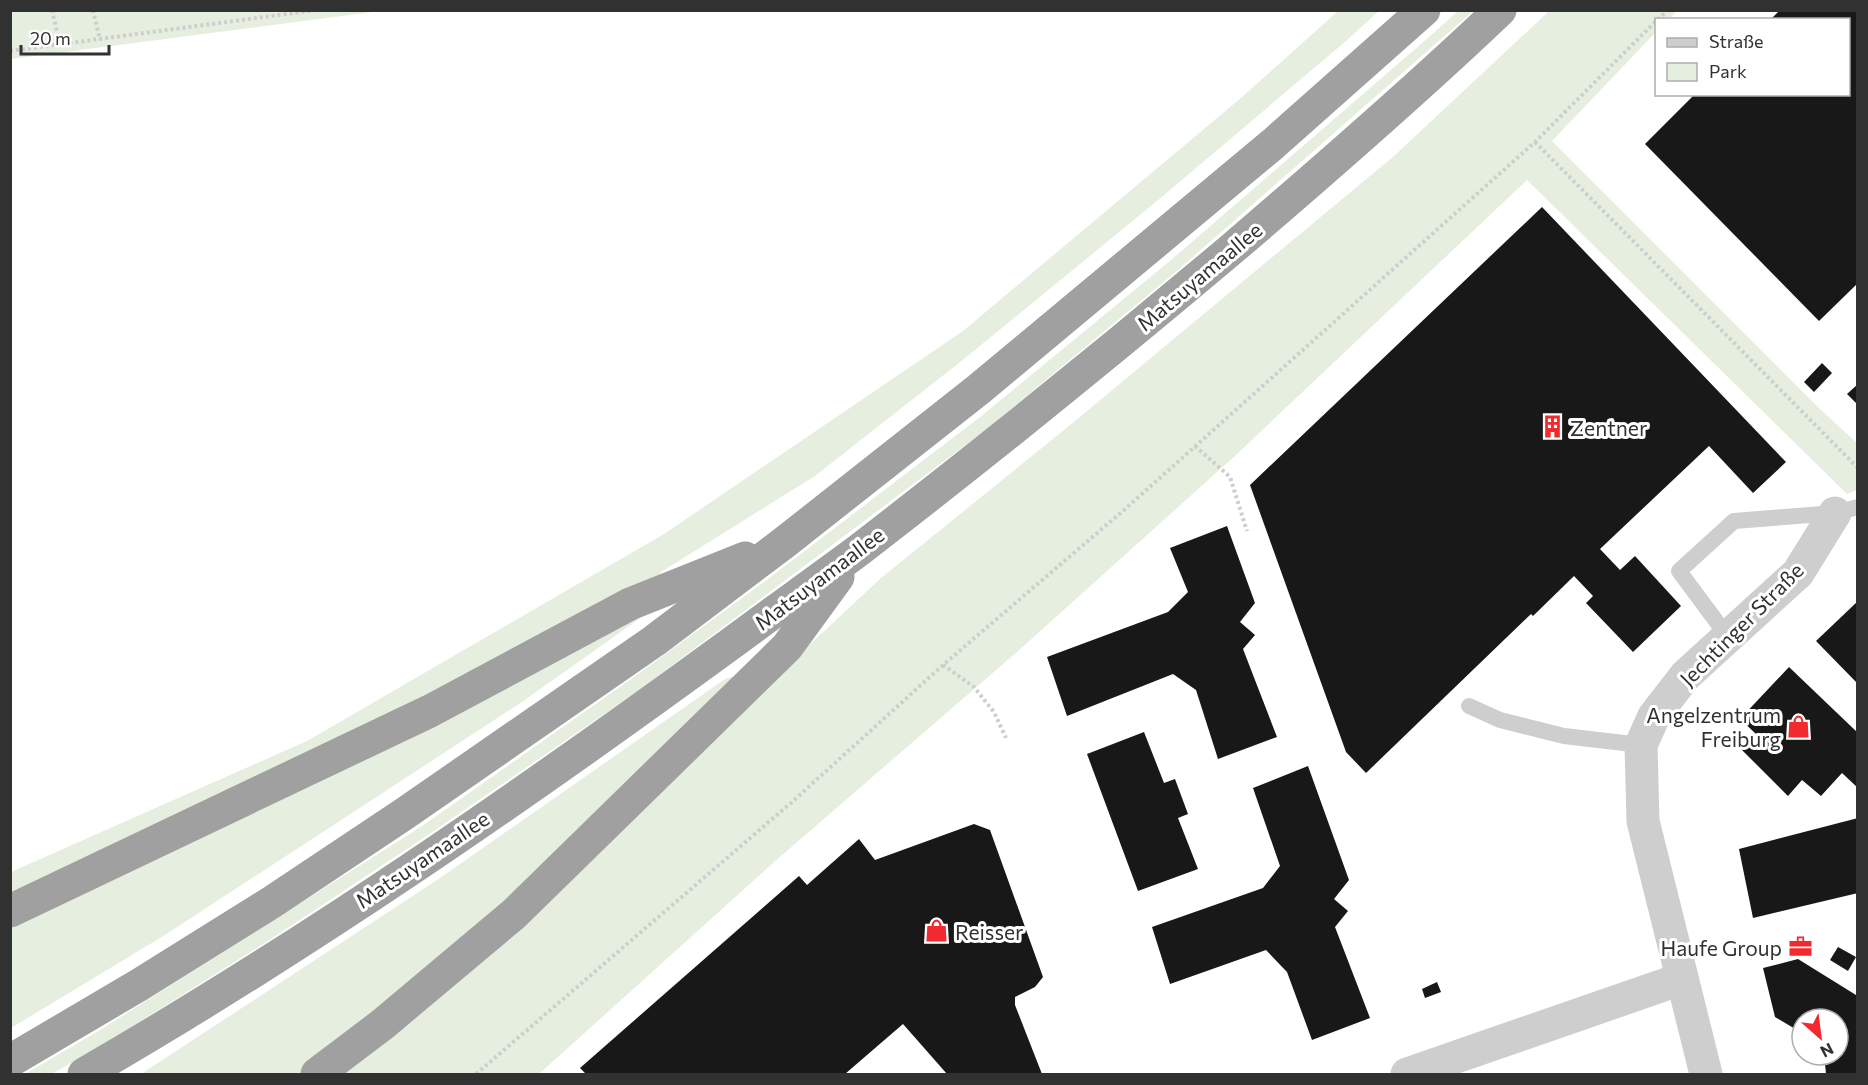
<svg xmlns="http://www.w3.org/2000/svg" width="1868" height="1085" font-family="Commissioner,sans-serif">
	<rect width="100%" height="100%" fill="#fff"/>
	<g fill="#e6efdf">
		<polygon points="10,11 11,10 380,11 11,59"/>
		<polygon points="1338,11 1379,11 1346,41 1157,201 964,359 815,476 661,572 639,619 522,702 165,935 11,1028 11,872 307,741 664,534 963,331 1242,97"/>
		<polygon points="1458,11 1473,11 1178,270 988,428 642,688 425,837 268,941 109,1041 52,1074 25,1074 100,1030 422,826 634,677 768,579 980,417 1171,260 1429,37"/>
		<polygon points="1549,11 1677,11 1669,19 1656,20 1656,32 1552,141 1820,409 1857,443 1857,490 1847,494 1527,180 1236,455 1017,652 781,856 539,1074 141,1074 437,880 725,679 793,660 881,578 1069,426 1394,156"/>
	</g>
	<g fill="#181818">
		<polygon points="1780,10 1858,10 1858,283 1819,321 1645,144 1695,94 1848,94 1848,20 1770,20"/>
		<polygon points="1542,207 1786,462 1753,493 1709,446 1600,549 1620,570 1635,556 1681,606 1633,652 1586,603 1593,596 1574,576 1533,616 1531,614 1366,773 1346,752 1250,485"/>
		<polygon points="1822,363 1832,373 1814,392 1804,382"/>
		<polygon points="1858,384 1858,405 1847,394"/>
		<polygon points="1227,526 1255,603 1240,622 1255,635 1243,649 1277,737 1218,759 1196,690 1173,674 1067,716 1047,657 1168,612 1188,592 1170,548"/>
		<polygon points="1858,601 1858,684 1816,641"/>
		<polygon points="1789,667 1858,733 1858,788 1842,773 1821,796 1802,780 1788,796 1741,749 1756,734 1740,719"/>
		<polygon points="1144,732 1164,783 1175,779 1188,814 1178,818 1198,869 1138,891 1087,754"/>
		<polygon points="1308,766 1349,880 1334,899 1348,911 1335,927 1370,1018 1312,1040 1287,972 1266,950 1170,984 1152,927 1263,888 1280,866 1253,788"/>
		<polygon points="1858,818 1858,893 1753,918 1739,849"/>
		<polygon points="974,824 990,830 1043,977 1035,987 1015,997 1015,1005 1042,1074 947,1074 903,1024 845,1074 586,1074 580,1068 799,876 807,885 859,839 875,860"/>
		<polygon points="1838,947 1856,957 1848,971 1830,960"/>
		<polygon points="1798,959 1856,995 1858,994 1858,1074 1826,1074 1825,1064 1829,1055 1838,1055 1838,1019 1802,1019 1802,1033 1775,1017 1763,968"/>
		<polygon points="1437,982 1441,992 1425,998 1422,989"/>
	</g>
	<g fill="none" stroke-linecap="round" stroke-linejoin="round">
		<g stroke="#cecece" stroke-width="4" stroke-dasharray="3 3" stroke-linecap="butt">
			<polyline points="52,10 60,45"/>
			<polyline points="93,10 100,40"/>
			<polyline points="132,10 132,12"/>
			<polyline points="1658,20 1667,10"/>
			<polyline points="10,51 316,10"/>
			<polyline points="1535,142 1858,468"/>
			<polyline points="1195,446 1230,477 1247,531"/>
			<polyline points="943,665 974,687 994,712 1006,738"/>
			<polyline points="476,1074 792,802 943,665 1124,510 1535,142 1656,21"/>
		</g>
		<g stroke="#cecece" stroke-width="16">
			<polyline points="1728,637 1679,571 1734,521 1835,513 1858,507"/>
			<polyline points="1469,706 1500,720 1564,736 1641,745"/>
		</g>
		<g stroke="#cecece" stroke-width="33">
			<polyline points="1407,1074 1681,979"/>
			<polyline points="1706,1074 1643,821 1641,745 1654,716 1685,676 1798,573 1835,513"/>
		</g>
		<g stroke="#a0a0a0" stroke-width="33">
			<polyline points="10,911 430,711 630,604 745,558"/>
			<polyline points="10,1061 139,985 272,902 404,814 654,641 785,542 979,389 1273,144 1424,10"/>
			<path d="M84,1074C307,945 521,797 729,645C772,613 816,582 859,550C986,452 1111,351 1234,247C1324,170 1414,92 1500,10"/>
			<polyline points="317,1074 383,1024 514,914 787,647 838,577"/>
		</g>
	</g>
	<defs>
		<symbol id="building-bare" viewBox="-9 -9 18 18"><path d="M-4-6H4V6H1V3H-1V6H-4ZM-2.5-4.3h1.7v1.8h-1.7ZM.8-4.3h1.7v1.8H.8ZM-2.5-1h1.7V.8h-1.7ZM.8-1h1.7V.8H.8Z" fill="#f2292f" stroke="#fff" stroke-width="2.5" paint-order="stroke"/></symbol>
		<symbol id="shop-bare" viewBox="-9 -9 18 18"><path d="M-5-2.5h2.3a2.7 3.5 0 0 1 5.4 0H5L5.5 6h-11ZM-1.5-2.5h3a1.5 2.3 0 0 0-3 0Z" fill="#f2292f" stroke="#fff" stroke-width="2.5" paint-order="stroke"/></symbol>
		<symbol id="office-bare" viewBox="-9 -9 18 18"><path d="M-6-3h4V-5.5h4V-3h4V5H-6ZM-1-4.5V-3h2v-1.5ZM-6 0V1H6V0Z" fill="#f2292f" stroke="#fff" stroke-width="2.5" paint-order="stroke"/></symbol>
	</defs>
	<g fill-rule="evenodd">
		<use href="#building-bare" x="1536" y="410" width="33" height="33"/>
		<use href="#shop-bare" x="1782" y="710" width="33" height="33"/>
		<use href="#shop-bare" x="920" y="914" width="33" height="33"/>
		<use href="#office-bare" x="1784" y="930" width="33" height="33"/>
	</g>
	<g text-anchor="middle" dominant-baseline="central" stroke-width="6" stroke-linejoin="round" paint-order="stroke">
		<g font-size="21" fill="#313131" stroke="#fff">
			<text transform="translate(1199 276) rotate(-40)">Matsuyamaallee</text>
			<text transform="translate(819 578) rotate(-37)">Matsuyamaallee</text>
			<text transform="translate(1741 624) rotate(-45)">Jechtinger Straße</text>
			<text transform="translate(422 859) rotate(-34)">Matsuyamaallee</text>
		</g>
		<g font-size="21" fill="#313131" stroke="#fff" text-anchor="start">
			<text x="1570" y="427">Zentner</text>
			<text x="1781" y="714" text-anchor="end">Angelzentrum<tspan x="1781" dy="24">Freiburg</tspan></text>
			<text x="955" y="931">Reisser</text>
			<text x="1782" y="947" text-anchor="end">Haufe Group</text>
		</g>
	</g>
	<rect width="1868" height="1085" fill="none" stroke="#313131" stroke-width="24"/>
	<rect x="1655" y="18" width="195" height="78" fill="#ffffff" stroke="#adadad" stroke-width="1.5"/>
	<rect x="1667" y="38" width="30" height="9" fill="#cecece" stroke="#adadad" stroke-width="1.5"/>
	<text x="1709" y="48" font-size="18" fill="#313131">Straße</text>
	<rect x="1667" y="63" width="30" height="18" fill="#e6efdf" stroke="#adadad" stroke-width="1.5"/>
	<text x="1709" y="78" font-size="18" fill="#313131">Park</text>
	<g transform="translate(1820 1037) rotate(152)"><circle r="28" fill="#ffffff" stroke="#adadad" stroke-width="1.5"/>
	<path d="M0-4.5L10 22L0 15L-10 22Z" fill="#f2292f"/>
	<text y="-9" font-size="16" font-weight="bold" text-anchor="middle" fill="#313131">N</text>
	</g>
	<path d="M21 45v9h88v-9" fill="none" stroke="#313131" stroke-width="3"/>
	<text x="30" y="45" font-size="18" fill="#313131" stroke="#ffffff" stroke-width="4.5" paint-order="stroke">20 m</text>
</svg>
